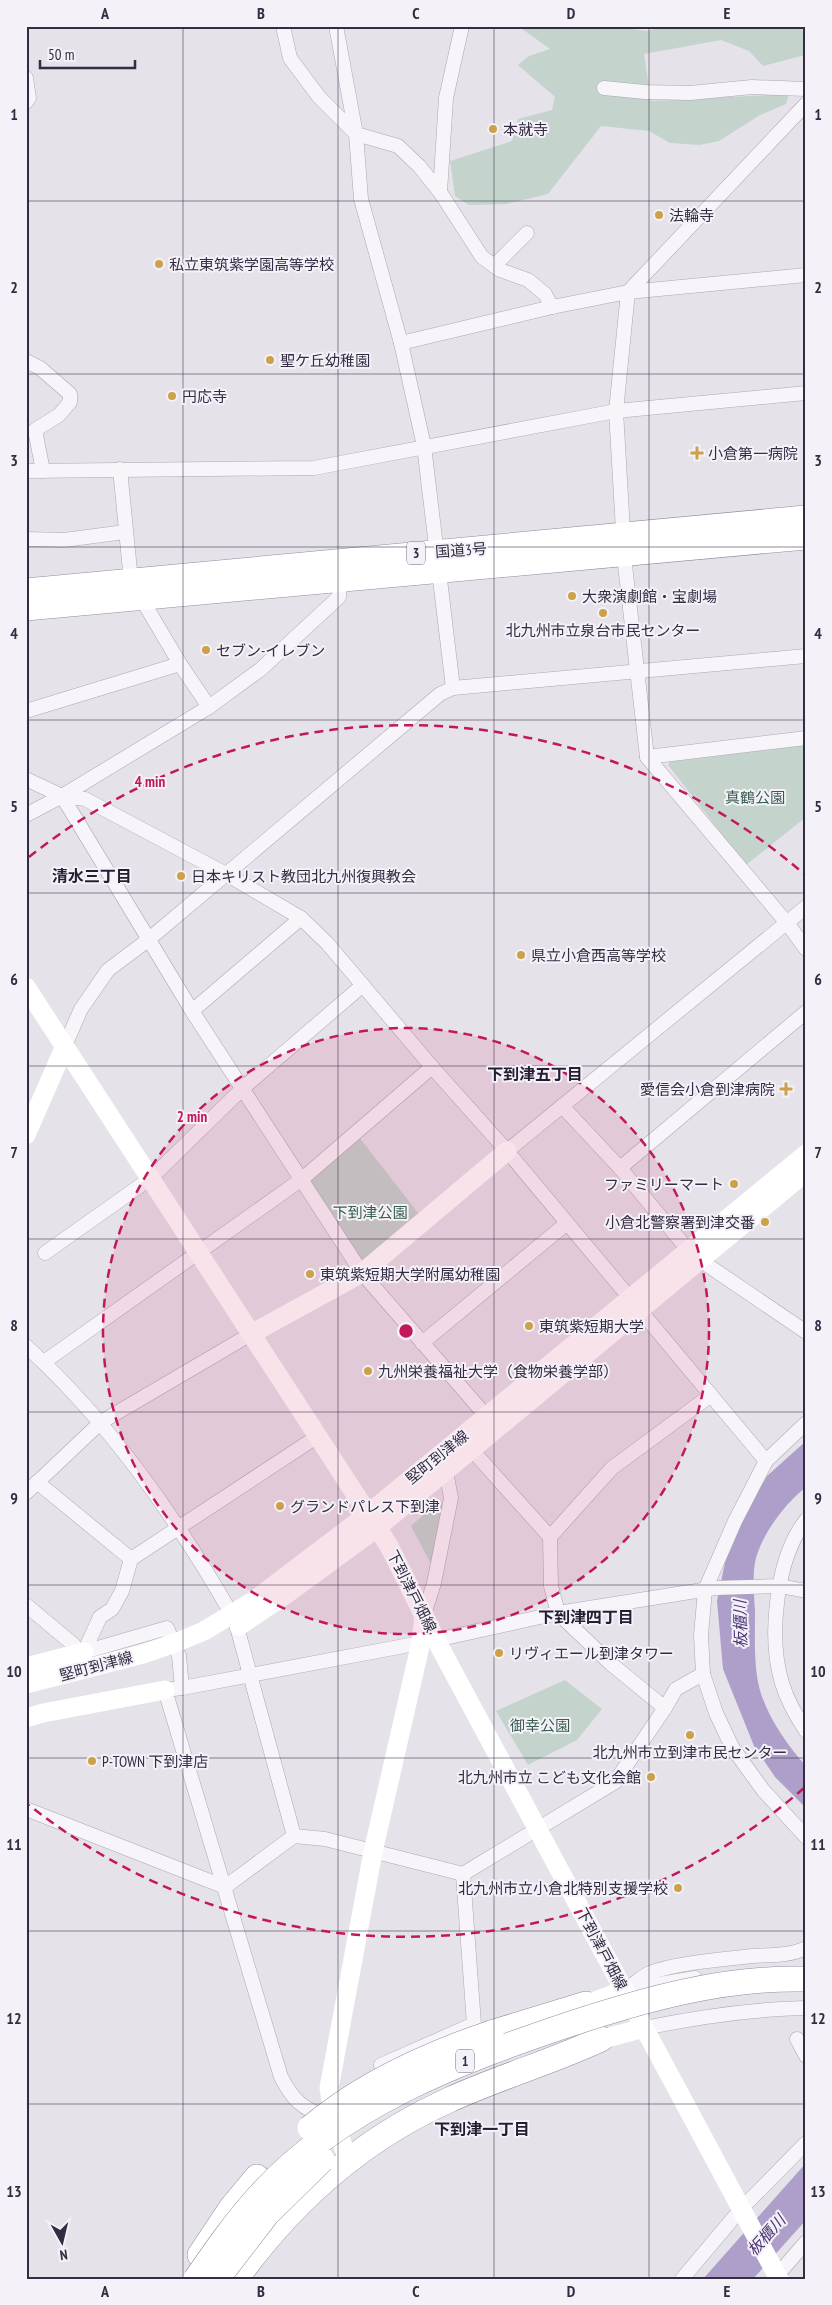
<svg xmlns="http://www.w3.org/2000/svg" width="832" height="2305" font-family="'PT Sans Narrow','Noto Sans JP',sans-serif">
	<rect width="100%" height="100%" fill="#e6e2ea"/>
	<g fill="#c4d4cd">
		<polygon points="518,26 609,26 647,31 665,26 802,26 805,55 763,66 749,51 721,40 644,54 651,101 789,94 786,104 760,115 719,141 700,145 670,143 649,131 601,126 548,194 506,204 469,205 455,196 450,161 512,141 518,119 552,110 555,97 518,65 529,56 550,49"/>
		<polygon points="806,745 806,817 746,865 668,765 673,757"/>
		<polygon points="355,1132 422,1218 362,1269 302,1174"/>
		<polygon points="439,1501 444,1505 431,1564 411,1526"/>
		<polygon points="565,1680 602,1709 577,1740 528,1765 496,1711"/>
	</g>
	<g fill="#ad9fc9">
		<path d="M806,1441V1487C785,1504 764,1531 756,1558C752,1573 754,1595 755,1611C755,1633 754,1655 757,1676C761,1708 785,1743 806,1766V1808L775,1777L754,1746L723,1669L717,1601L727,1553L739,1524L767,1476Z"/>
		<polygon points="806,2163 806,2220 753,2279 703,2279"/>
	</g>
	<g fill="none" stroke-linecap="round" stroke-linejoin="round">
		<defs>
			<g id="street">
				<polyline points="283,26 290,58 319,97 356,134 398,146 419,166 440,192 482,257 500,270 528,280 545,294 552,307"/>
				<polyline points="336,26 356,134 361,199 401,343 424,446 453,688"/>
				<polyline points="26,78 29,98 26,102"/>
				<polyline points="604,88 645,92 690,93 752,87 806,89"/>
				<polyline points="806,104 628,292 616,411 625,565 647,757 787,923 806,949"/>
				<polyline points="440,192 446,98 462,26"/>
				<polyline points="494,266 527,233"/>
				<polyline points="401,343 552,307 628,292 806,275"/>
				<polyline points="26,361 40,368 70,394 70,402 59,415 35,430 43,471"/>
				<polyline points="120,469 131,581 180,664 209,707"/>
				<polyline points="26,471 314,468 616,411 806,393"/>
				<polyline points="26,539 64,540 125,532"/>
				<polyline points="26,711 180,664"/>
				<polyline points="647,757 806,738"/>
				<polyline points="26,779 62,796 26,815"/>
				<polyline points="62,796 85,799 226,874 301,918 327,943 432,1067 507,1151 766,1461"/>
				<polyline points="62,796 192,1011 362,1273 487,1417"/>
				<polyline points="62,796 209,707 261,669 339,597 340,580"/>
				<polyline points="192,1011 301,918"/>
				<polyline points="64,1048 81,1009 108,970 148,940 440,694 453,688 806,656"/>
				<polyline points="562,1106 620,1168 689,1251 700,1260 806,1332"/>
				<polyline points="507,1151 806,907"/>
				<polyline points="620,1168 806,1012"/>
				<polyline points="45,1253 151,1178 243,1088 363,985"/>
				<polyline points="422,1343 567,1223"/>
				<path d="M26,1346C110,1422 176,1517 232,1615L237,1627L294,1836"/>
				<polyline points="44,1362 302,1179 432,1067"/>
				<polyline points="806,1423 766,1461 735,1521 705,1590 701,1635 703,1674 716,1713 732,1747 763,1790 806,1837"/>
				<polyline points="471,1449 550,1537 551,1586 558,1613 610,1663 665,1708"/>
				<polyline points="37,1482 131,1559"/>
				<polyline points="26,1493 101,1422 251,1334"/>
				<path d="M806,1520C776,1558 768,1637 782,1683C787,1700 796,1716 806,1731"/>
				<polyline points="550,1537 612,1468 711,1395"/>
				<polyline points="26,1605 74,1645 78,1654"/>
				<polyline points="424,1615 434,1583 451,1498 446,1471"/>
				<path d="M84,1652L167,1628L179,1656L182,1688L165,1690L281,2077C293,2100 302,2109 327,2117"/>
				<polyline points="84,1652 100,1617 112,1609 122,1591 131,1559 318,1436"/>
				<polyline points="182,1688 436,1640 558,1613 715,1588 780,1586 806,1591"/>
				<polyline points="26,1809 225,1887"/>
				<polyline points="225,1887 294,1836 325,1839 463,1874 615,1782 665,1708 676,1689 703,1674"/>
				<polyline points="630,1989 695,1978"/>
				<path d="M625,1990C633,1985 641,1977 650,1973C674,1963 726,1959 753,1956C770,1955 790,1956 806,1948"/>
				<path d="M644,2028C698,2017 751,2009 806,2008"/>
				<polyline points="797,2039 806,2056"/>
				<polyline points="384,2084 381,2065 474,2024 463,1874"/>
				<polyline points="682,2279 741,2209 806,2143"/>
				<polyline points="774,2279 806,2242"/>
			</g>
			<g id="highway">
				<polyline points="26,591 806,518"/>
				<polyline points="26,608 806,537"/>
				<polyline points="491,2033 586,2004"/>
				<polyline points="200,2255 232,2207 257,2177"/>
				<path d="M236,2279C292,2201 362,2139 449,2100C499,2077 552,2062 601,2039"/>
			</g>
		</defs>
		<use href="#street" stroke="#ada7b4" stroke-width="15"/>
		<use href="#highway" stroke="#948aa1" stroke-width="26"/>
		<use href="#street" stroke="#f7f5f9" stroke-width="14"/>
		<g stroke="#fff" stroke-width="19">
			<polyline points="26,987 389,1546 436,1640 779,2279"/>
			<polyline points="26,1135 64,1048"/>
			<polyline points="251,1334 362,1273 507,1151"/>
			<polyline points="239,1626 288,1593 378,1527 806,1172"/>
			<polyline points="26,1667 84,1652"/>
			<polyline points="26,1684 143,1654 175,1643 204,1631 252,1602 369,1513 806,1154"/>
			<polyline points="26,1718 43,1713 165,1690"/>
			<polyline points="574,2009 625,1990"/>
			<polyline points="588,2043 644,2028"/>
			<polyline points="344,2149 334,2119 329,2088 373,1852 421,1642 424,1615"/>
		</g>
		<use href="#highway" stroke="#fff" stroke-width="25"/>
		<defs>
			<g id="highway-bridge">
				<path d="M310,2128C362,2084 426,2055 491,2033"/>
				<path d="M196,2279C216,2250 236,2221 260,2195C342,2105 457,2062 570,2024C646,1999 724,1977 806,1979"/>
				<polyline points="217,2279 267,2214 322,2160"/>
			</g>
		</defs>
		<use href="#highway-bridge" stroke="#948aa1" stroke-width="26" stroke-linecap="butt"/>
		<use href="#highway-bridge" stroke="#fff" stroke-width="25"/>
	</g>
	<path fill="none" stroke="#352b42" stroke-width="1" stroke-opacity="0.55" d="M183,26V2279M338,26V2279M494,26V2279M649,26V2279M26,201H806M26,374H806M26,547H806M26,720H806M26,893H806M26,1066H806M26,1239H806M26,1412H806M26,1585H806M26,1758H806M26,1931H806M26,2104H806"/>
	<circle cx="406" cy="1331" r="303" fill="#c2185b" fill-opacity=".12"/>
	<g fill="none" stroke="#c2185b" stroke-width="2.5" stroke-dasharray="9 6">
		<circle cx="406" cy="1331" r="303"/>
		<path d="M804 1788A606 606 0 0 1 29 1805M29 857A606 606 0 0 1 804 874"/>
	</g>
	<g fill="#cca14b" stroke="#f4f2f8" stroke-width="2">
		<circle cx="493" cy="129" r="5"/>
		<circle cx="659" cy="215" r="5"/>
		<circle cx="159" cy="264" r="5"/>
		<circle cx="270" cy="360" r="5"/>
		<circle cx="172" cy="396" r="5"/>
		<path d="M694.5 445.5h5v5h5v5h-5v5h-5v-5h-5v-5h5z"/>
		<circle cx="572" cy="596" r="5"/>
		<circle cx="603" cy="613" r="5"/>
		<circle cx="206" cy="650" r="5"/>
		<circle cx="181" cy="876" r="5"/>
		<circle cx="521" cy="955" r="5"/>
		<path d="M783.5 1081.5h5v5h5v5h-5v5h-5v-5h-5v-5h5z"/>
		<circle cx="734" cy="1184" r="5"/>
		<circle cx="765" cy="1222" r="5"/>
		<circle cx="310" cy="1274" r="5"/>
		<circle cx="529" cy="1326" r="5"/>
		<circle cx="368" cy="1371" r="5"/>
		<circle cx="280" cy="1506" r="5"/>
		<circle cx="499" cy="1653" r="5"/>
		<circle cx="690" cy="1735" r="5"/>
		<circle cx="92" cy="1761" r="5"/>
		<circle cx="651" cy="1777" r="5"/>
		<circle cx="678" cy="1888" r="5"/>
	</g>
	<g text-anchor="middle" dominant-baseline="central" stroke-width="4" stroke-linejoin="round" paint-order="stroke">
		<g fill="#f4f2f8" stroke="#6e6779" stroke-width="1">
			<rect x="407" y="541.5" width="18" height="23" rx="4"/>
			<rect x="456" y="2049.5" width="18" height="23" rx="4"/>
		</g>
		<g font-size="14" font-weight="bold" fill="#352b42">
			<text x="416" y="553">3</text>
			<text x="465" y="2061">1</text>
		</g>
		<g font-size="15" fill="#352b42" stroke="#f4f2f8" text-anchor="start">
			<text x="503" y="129">本就寺</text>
			<text x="669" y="215">法輪寺</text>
			<text x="169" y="264">私立東筑紫学園高等学校</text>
			<text x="280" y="360">聖ケ丘幼稚園</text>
			<text x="182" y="396">円応寺</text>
			<text x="708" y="453">小倉第一病院</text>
			<text x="582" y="596">大衆演劇館・宝劇場</text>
			<text x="603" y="630" text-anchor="middle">北九州市立泉台市民センター</text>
			<text x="216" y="650">セブン-イレブン</text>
			<text x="191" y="876">日本キリスト教団北九州復興教会</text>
			<text x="531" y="955">県立小倉西高等学校</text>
			<text x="775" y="1089" text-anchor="end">愛信会小倉到津病院</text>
			<text x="724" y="1184" text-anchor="end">ファミリーマート</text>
			<text x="755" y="1222" text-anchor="end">小倉北警察署到津交番</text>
			<text x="320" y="1274">東筑紫短期大学附属幼稚園</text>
			<text x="539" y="1326">東筑紫短期大学</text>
			<text x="378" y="1371">九州栄養福祉大学（食物栄養学部）</text>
			<text x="290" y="1506">グランドパレス下到津</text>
			<text x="509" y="1653">リヴィエール到津タワー</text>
			<text x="690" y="1752" text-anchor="middle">北九州市立到津市民センター</text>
			<text x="102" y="1761">P-TOWN 下到津店</text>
			<text x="641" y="1777" text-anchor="end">北九州市立 こども文化会館</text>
			<text x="668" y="1888" text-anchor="end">北九州市立小倉北特別支援学校</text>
		</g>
		<g font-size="15" fill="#352b42" stroke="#f4f2f8">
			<text transform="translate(461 550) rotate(-4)">国道3号</text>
			<text transform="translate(437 1457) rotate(-39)">堅町到津線</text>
			<text transform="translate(412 1591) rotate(63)">下到津戸畑線</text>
			<text transform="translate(96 1666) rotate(-15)">堅町到津線</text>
			<text transform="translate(602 1949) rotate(62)">下到津戸畑線</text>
		</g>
		<g font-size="15" fill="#385e50" stroke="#f4f2f8">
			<text x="755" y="797">真鶴公園</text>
			<text x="370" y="1212">下到津公園</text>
			<text x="540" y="1725">御幸公園</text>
		</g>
		<g font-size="16" font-weight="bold" fill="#271d33" stroke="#f4f2f8">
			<text x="92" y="876">清水三丁目</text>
			<text x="535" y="1074">下到津五丁目</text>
			<text x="586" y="1617">下到津四丁目</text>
			<text x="482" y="2129">下到津一丁目</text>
		</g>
		<g font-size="16" font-style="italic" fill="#4d3576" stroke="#f4f2f8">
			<text transform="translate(740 1624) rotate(-91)">板櫃川</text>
			<text transform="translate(766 2235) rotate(-48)">板櫃川</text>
		</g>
	</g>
	<circle cx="406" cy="1331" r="8" fill="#c2185b" stroke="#f4f2f8" stroke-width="2.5"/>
	<g font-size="15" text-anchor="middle" font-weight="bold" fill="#c2185b" stroke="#f4f2f8" stroke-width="4" stroke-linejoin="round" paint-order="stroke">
		<text x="150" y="787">4 min</text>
		<text x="192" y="1122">2 min</text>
	</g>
	<rect width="832" height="2305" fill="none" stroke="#f4f2f8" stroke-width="55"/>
	<g transform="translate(62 2242) rotate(172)" stroke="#f4f2f8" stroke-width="4" paint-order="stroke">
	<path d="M0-4L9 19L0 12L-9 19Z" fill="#352b42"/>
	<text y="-8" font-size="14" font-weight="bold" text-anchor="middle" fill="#352b42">N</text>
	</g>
	<path d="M40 60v8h95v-8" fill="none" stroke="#352b42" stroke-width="2.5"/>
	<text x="48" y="60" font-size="15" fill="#352b42" stroke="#f4f2f8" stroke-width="4" paint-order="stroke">50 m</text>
	<rect x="28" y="28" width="776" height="2250" fill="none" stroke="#352b42" stroke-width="2"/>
	<g font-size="16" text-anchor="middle" font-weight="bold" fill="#352b42">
		<text x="105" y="19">A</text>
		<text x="261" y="19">B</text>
		<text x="416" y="19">C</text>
		<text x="571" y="19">D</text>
		<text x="727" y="19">E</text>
		<text x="14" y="120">1</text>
		<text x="818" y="120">1</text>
		<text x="14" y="293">2</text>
		<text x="818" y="293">2</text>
		<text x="14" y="466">3</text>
		<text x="818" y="466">3</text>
		<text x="14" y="639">4</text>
		<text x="818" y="639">4</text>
		<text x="14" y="812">5</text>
		<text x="818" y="812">5</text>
		<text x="14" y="985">6</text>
		<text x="818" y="985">6</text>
		<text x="14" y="1158">7</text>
		<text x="818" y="1158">7</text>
		<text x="14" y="1331">8</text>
		<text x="818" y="1331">8</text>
		<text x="14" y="1504">9</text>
		<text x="818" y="1504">9</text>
		<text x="14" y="1677">10</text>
		<text x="818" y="1677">10</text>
		<text x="14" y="1850">11</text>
		<text x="818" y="1850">11</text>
		<text x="14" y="2024">12</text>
		<text x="818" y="2024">12</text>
		<text x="14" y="2197">13</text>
		<text x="818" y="2197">13</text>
		<text x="105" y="2297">A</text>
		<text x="261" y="2297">B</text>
		<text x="416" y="2297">C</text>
		<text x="571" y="2297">D</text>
		<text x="727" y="2297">E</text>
	</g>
</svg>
